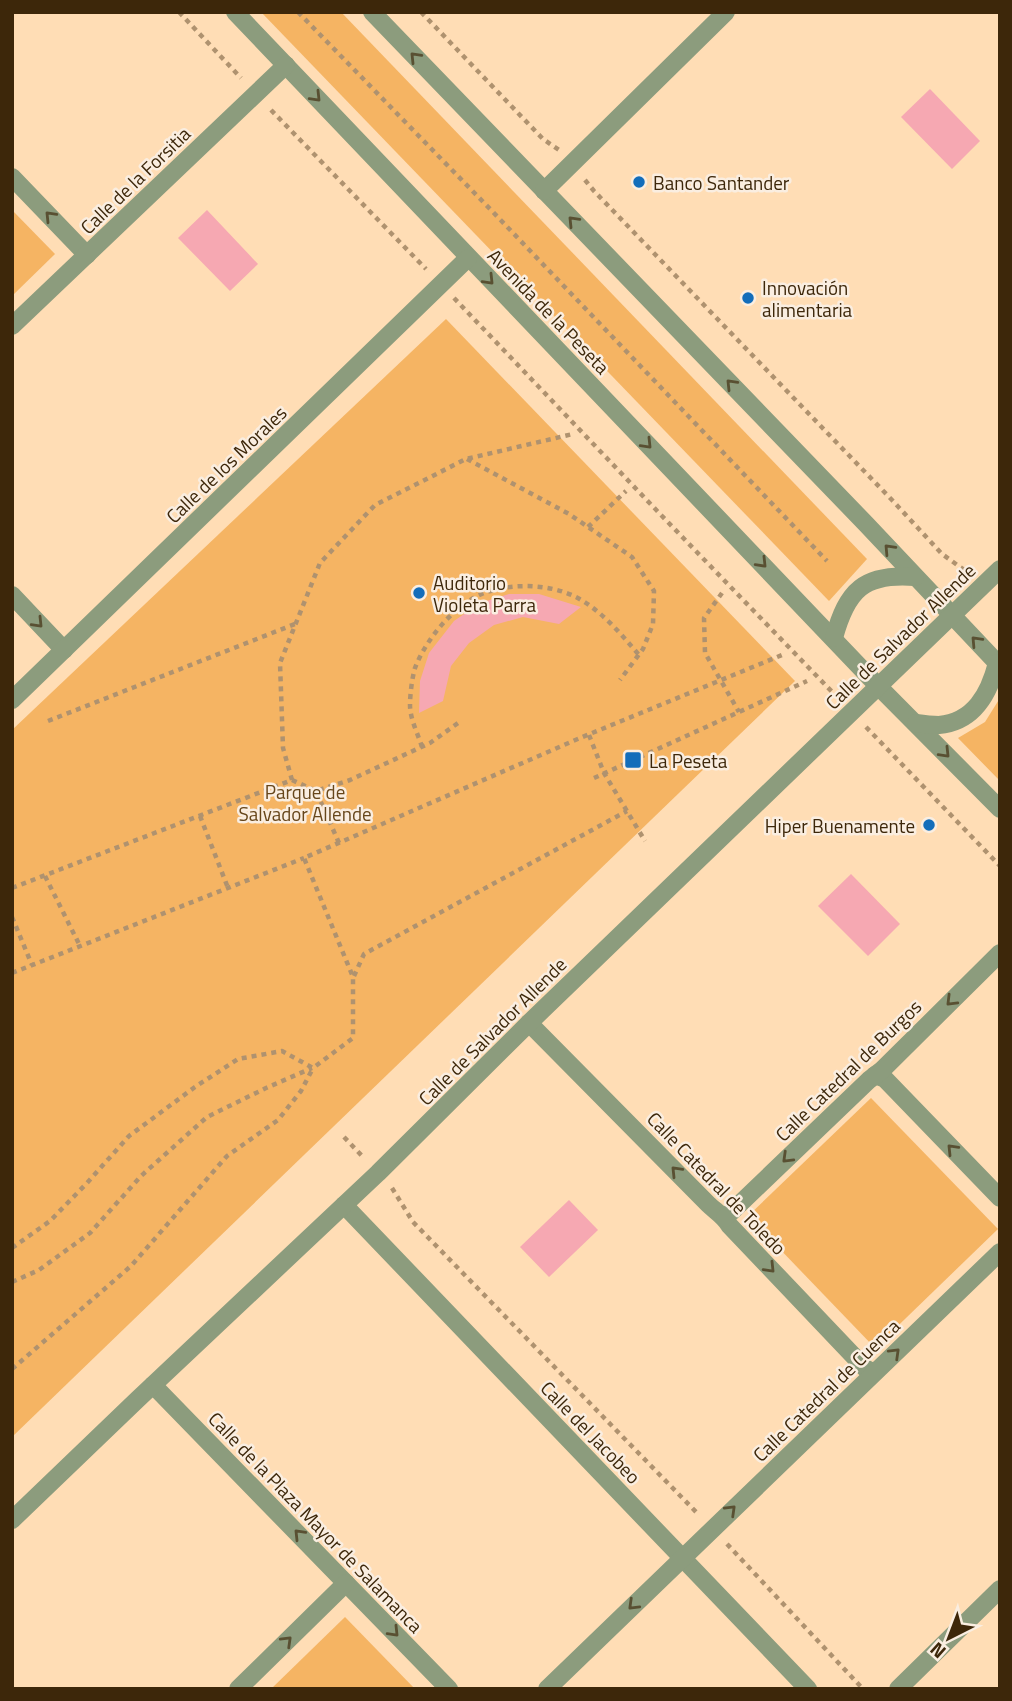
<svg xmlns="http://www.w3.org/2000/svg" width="1012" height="1701" font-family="'Titillium Web',sans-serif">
	<rect width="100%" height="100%" fill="#ffddb5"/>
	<g fill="#f5b463">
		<polygon points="261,12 341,12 867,559 829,601"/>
		<polygon points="12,210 55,254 12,296"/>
		<polygon points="446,319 795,681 12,1437 12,730"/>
		<polygon points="1000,698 1000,781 958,738 985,722"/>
		<polygon points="871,1098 998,1229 875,1348 748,1216"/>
		<polygon points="345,1617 415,1689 271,1689"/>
	</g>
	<g fill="#f6a8b2">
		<polygon points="930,89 980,141 952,169 901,117"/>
		<polygon points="207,210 258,264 230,291 178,238"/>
		<polygon points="509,594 539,594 581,607 559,624 523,617 494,625 469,643 451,666 443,701 419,713 420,681 429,653 454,621 480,603"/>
		<polygon points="851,874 900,924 868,956 818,906"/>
		<polygon points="569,1200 598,1230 549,1277 520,1247"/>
	</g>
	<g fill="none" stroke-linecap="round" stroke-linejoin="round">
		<g stroke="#af926f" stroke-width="4.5" stroke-dasharray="5 5" stroke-linecap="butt">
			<polyline points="179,12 241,78"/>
			<polyline points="298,12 492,211 827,561"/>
			<polyline points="421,12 543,139 559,150"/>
			<polyline points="271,110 426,269"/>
			<polyline points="585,180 594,191 892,500 942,554 967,572"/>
			<polyline points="454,298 662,516 838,698"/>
			<polyline points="467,459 569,514 632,557 654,591 653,624 643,649 620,680"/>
			<polyline points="588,527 626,491"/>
			<polyline points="722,593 704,618 705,653 739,712"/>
			<polyline points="48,721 295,624"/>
			<polyline points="866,727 1000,866"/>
			<polyline points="589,735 604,773 645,841"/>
			<path d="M422,747C418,734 410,719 410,705C410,695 412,678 415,668C426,639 456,602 487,592C514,583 550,584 576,597C602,611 620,633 639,655"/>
			<polyline points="594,778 807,681"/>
			<polyline points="292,780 316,791"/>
			<polyline points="200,816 228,888"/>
			<polyline points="339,843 316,791 350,780 430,743 458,723"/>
			<polyline points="45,876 80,946"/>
			<polyline points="12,888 292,780 283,748 280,663 320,563 375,505 466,459 573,434"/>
			<polyline points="12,917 32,965"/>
			<polyline points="12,973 304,858"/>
			<polyline points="354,976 364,954 627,811"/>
			<polyline points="344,1137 364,1158"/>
			<polyline points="392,1188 413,1222 699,1515"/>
			<polyline points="12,1248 50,1221 87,1183 129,1136 195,1087 238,1059 282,1051 313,1068 353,1038 353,977 304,858 580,738 782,655"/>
			<polyline points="12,1282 39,1270 90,1233 141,1176 207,1117 266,1088 312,1068"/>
			<polyline points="12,1369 131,1266 227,1156 278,1120 301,1091 313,1068"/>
			<polyline points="727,1544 863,1689"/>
		</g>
		<g stroke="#8c9c7d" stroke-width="18">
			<polyline points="235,12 879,687 1000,809"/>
			<polyline points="372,12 866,524 1000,666"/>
			<polyline points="12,177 87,255"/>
			<polyline points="544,191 726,12"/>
			<polyline points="12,326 286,65"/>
			<polyline points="12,595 64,650"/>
			<path d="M834,638C847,590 864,573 915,577"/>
			<polyline points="12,700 468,258"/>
			<path d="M916,723C923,724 932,725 939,725C974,722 989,694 997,663"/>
			<path d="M529,1023L708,1204C715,1211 724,1216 729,1225L865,1368L870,1371H875"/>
			<polyline points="875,1075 885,1079 1000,1198"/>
			<polyline points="344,1205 808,1689"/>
			<polyline points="725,1218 869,1080 882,1070 1000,953"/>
			<polyline points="153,1385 449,1689"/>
			<polyline points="12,1520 138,1399 378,1173 529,1023 1000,569"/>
			<polyline points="238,1689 346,1583"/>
			<polyline points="547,1689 1000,1252"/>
			<polyline points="898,1689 1000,1589"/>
		</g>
	</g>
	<defs><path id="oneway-chevron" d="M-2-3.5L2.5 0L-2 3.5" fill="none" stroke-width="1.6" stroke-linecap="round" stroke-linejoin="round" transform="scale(1.75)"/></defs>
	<g stroke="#595032">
		<use href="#oneway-chevron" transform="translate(415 57) rotate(-134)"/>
		<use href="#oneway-chevron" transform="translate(316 97) rotate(46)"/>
		<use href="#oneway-chevron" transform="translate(50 216) rotate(-134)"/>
		<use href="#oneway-chevron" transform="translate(573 221) rotate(-134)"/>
		<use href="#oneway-chevron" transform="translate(489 280) rotate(46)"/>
		<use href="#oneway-chevron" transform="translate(731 384) rotate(-134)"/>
		<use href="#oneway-chevron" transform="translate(647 444) rotate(46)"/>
		<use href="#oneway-chevron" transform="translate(889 549) rotate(-133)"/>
		<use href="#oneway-chevron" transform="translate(762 563) rotate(46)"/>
		<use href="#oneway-chevron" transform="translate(38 623) rotate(46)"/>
		<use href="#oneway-chevron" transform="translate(976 641) rotate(-133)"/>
		<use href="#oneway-chevron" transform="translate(945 753) rotate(46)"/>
		<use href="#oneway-chevron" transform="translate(951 1001) rotate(135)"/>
		<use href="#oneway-chevron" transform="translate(952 1149) rotate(-134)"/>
		<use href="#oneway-chevron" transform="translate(787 1158) rotate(136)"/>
		<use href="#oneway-chevron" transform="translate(676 1171) rotate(-134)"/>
		<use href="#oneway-chevron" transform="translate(770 1268) rotate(46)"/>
		<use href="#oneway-chevron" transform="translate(895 1353) rotate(-44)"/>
		<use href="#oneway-chevron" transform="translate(731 1510) rotate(-44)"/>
		<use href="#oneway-chevron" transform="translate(299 1534) rotate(-134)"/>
		<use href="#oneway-chevron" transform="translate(633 1605) rotate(136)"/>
		<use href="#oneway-chevron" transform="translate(394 1632) rotate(46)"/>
		<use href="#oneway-chevron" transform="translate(287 1641) rotate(-44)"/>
	</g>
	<g fill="#136dba" stroke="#faeee1" stroke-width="2.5">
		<circle cx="639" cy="182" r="7"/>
		<circle cx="748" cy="298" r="7"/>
		<circle cx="419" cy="593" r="7"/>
		<rect x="624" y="751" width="18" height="18" rx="3.5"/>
		<circle cx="929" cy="825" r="7"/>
	</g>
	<g text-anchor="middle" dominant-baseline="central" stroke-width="5" stroke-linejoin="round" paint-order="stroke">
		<g font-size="19" fill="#3d270a" stroke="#faeee1">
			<text transform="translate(135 180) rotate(-44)">Calle de la Forsitia</text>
			<text transform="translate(549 311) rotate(46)">Avenida de la Peseta</text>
			<text transform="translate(226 464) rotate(-44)">Calle de los Morales</text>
			<text transform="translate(900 636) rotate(-44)">Calle de Salvador Allende</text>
			<text transform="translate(492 1031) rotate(-45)">Calle de Salvador Allende</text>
			<text transform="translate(848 1070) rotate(-44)">Calle Catedral de Burgos</text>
			<text transform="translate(717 1183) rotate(46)">Calle Catedral de Toledo</text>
			<text transform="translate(826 1390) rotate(-44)">Calle Catedral de Cuenca</text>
			<text transform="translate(591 1432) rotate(46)">Calle del Jacobeo</text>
			<text transform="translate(316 1522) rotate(46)">Calle de la Plaza Mayor de Salamanca</text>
		</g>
		<g font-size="19" fill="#3d270a" stroke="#faeee1" text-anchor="start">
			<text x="653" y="182">Banco Santander</text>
			<text x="762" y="287">Innovación<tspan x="762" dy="22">alimentaria</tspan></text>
			<text x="433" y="582">Auditorio<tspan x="433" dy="22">Violeta Parra</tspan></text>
			<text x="649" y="760">La Peseta</text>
			<text x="915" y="825" text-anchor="end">Hiper Buenamente</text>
		</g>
		<g font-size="19" fill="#67461a" stroke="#faeee1">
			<text x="305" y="791">Parque de<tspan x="305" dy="22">Salvador Allende</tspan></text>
		</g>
	</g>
	<rect width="1012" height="1701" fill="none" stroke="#3d270a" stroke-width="28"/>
	<g transform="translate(949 1638) rotate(222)" stroke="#faeee1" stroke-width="5" paint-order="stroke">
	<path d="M0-5L12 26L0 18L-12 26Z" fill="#3d270a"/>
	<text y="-10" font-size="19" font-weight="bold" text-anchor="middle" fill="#3d270a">N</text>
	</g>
</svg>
